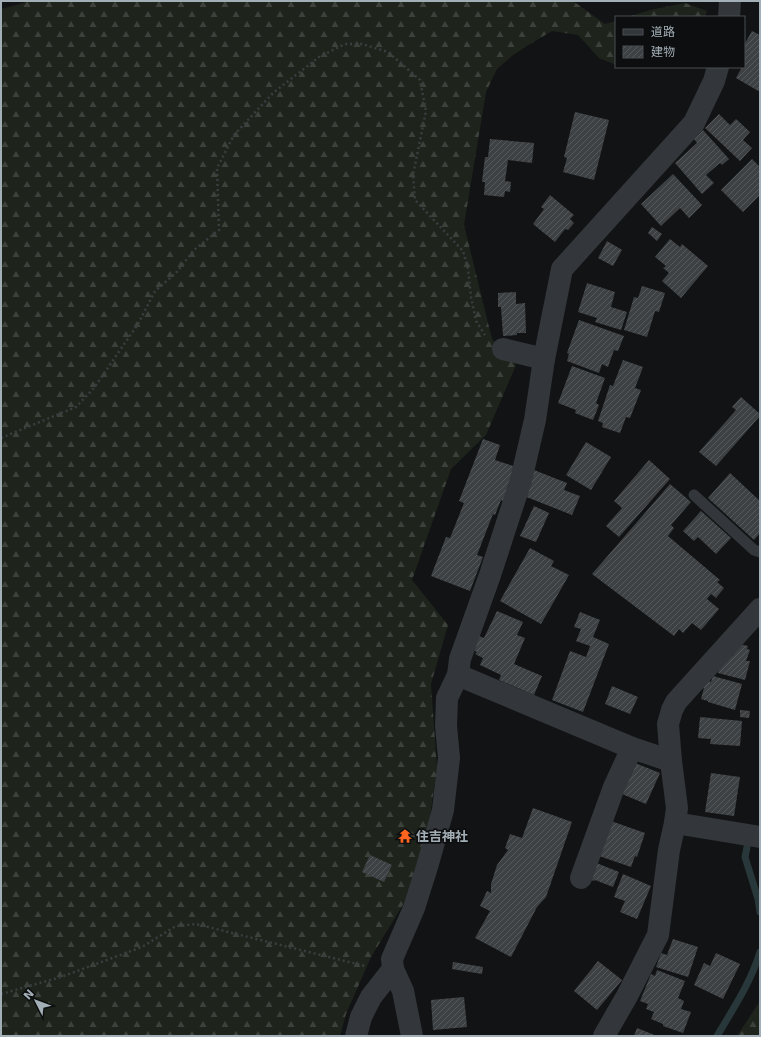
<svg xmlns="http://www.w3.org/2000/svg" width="761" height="1037" font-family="'DejaVu Sans','Noto Sans JP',sans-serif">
	<defs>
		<pattern id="forest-firs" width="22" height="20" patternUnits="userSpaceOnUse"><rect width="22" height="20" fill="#1e241c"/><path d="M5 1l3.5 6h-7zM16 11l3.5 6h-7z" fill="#3c413b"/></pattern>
		<pattern id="building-hatch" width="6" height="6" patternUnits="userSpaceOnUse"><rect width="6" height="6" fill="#3e4144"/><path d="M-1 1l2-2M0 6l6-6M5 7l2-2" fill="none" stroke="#575a5d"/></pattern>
	</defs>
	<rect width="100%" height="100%" fill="#121314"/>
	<g fill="url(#forest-firs)">
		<polygon points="31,1 573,1 605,24 616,21 616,65 599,58 578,35 552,31 530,44 513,55 497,69 486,92 464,225 492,339 516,365 486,435 451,469 412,580 448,625 431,684 437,768 426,844 404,903 371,957 346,1014 340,1036 1,1036 1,9"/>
		<polygon points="685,3 707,11 705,17 628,17 650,10"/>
		<polygon points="760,1001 760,1036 737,1036"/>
	</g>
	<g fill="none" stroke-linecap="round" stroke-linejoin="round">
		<g stroke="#283739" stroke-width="7">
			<polyline points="747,847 745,857 758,899 760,912"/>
			<path d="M717,1036C733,1009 751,982 760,952"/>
		</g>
	</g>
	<g fill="url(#building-hatch)">
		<polygon points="752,31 760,35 760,92 736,78 742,67 744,67 744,45"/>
		<polygon points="575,112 609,120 594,180 563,172 567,158 564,157"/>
		<polygon points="719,114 730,125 736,119 750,132 743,140 752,148 740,161 705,128"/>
		<polygon points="703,130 729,159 722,165 720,163 706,175 714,183 702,194 675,163 697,143 694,139"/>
		<polygon points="490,139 534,143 532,163 508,160 505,181 511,182 510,192 505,191 504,197 484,195 485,182 482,182 485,157 488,157"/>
		<polygon points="752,159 760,167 760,195 743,212 721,190"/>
		<polygon points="673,174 702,205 689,218 680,208 661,226 641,204"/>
		<polygon points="550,195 574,215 570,219 574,223 568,230 565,229 555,242 533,224 544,209 541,207"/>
		<polygon points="652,227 662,234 657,241 648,233"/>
		<polygon points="670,239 680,247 682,244 708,266 681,298 662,281 669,273 663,268 666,266 655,257"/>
		<polygon points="607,241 622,250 613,266 598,258"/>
		<polygon points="587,283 615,292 611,307 627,312 621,330 595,322 597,318 578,312"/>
		<polygon points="642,286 665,293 659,312 655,311 647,337 624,330 634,297 638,298"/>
		<polygon points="516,292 516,304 525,303 526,333 517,333 517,335 503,336 501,307 498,307 498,293"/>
		<polygon points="579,320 624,336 618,351 614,350 608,367 602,364 599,373 567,361 569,354 567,353"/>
		<polygon points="623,360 643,367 635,388 641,390 630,418 626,417 620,433 602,427 603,423 598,421 610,385 613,386"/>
		<polygon points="572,366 605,378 596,403 599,405 593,420 575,413 576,410 558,403"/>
		<polygon points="741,397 760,414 760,416 716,466 699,452 736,410 732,407"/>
		<polygon points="483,439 500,445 495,460 516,467 503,501 501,500 495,515 493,514 477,555 483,557 470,591 431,576 446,537 450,538 464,503 459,501"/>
		<polygon points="586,442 611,457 591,490 566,475"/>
		<polygon points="649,460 670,479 619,537 606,526 622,508 614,501"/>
		<polygon points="534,470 567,483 564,490 580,496 572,515 524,496"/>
		<polygon points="730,473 760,501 760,533 754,540 708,498"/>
		<polygon points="670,484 691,502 671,525 674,528 668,536 720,580 717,582 724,588 716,598 711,594 707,599 719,609 701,630 692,623 683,633 679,629 674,636 592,574"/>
		<polygon points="534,506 549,513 536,542 520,536"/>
		<polygon points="701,511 731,538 716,554 698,537 694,541 683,531"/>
		<polygon points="530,548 554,561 551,566 569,575 541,624 500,601"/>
		<polygon points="497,611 523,622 517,635 525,638 514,664 542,676 534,695 499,680 501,675 480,665 483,658 475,654 477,652 471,649 477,635 484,638"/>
		<polygon points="580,612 600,620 593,637 609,644 583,712 552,700 570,651 586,657 590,646 576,641 581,629 574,627"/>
		<polygon points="740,644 748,646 747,649 750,650 746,661 750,661 745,680 718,673 721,661 726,654 733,656 735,649 738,650"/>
		<polygon points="713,676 742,684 735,710 708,702 708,701 701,699 706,680 711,682"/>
		<polygon points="612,686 638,697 630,714 605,704"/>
		<polygon points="740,710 750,711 749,718 740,717"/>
		<polygon points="700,717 742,721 740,746 710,744 711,739 698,738"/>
		<polygon points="635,763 660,773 646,804 622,794"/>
		<polygon points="711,773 740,777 734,816 705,812"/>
		<polygon points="533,808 572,822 546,897 537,907 511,957 475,938 490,911 480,906 487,891 491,893 491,884 497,865 508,850 505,848 510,834 522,838"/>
		<polygon points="611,821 645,833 637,857 635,856 631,867 599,856"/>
		<polygon points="370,855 392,865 384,882 362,872"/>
		<polygon points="594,862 619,872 613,887 595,880 594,881 588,879"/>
		<polygon points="623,874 651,886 637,919 620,912 625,901 614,897"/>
		<polygon points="673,939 698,947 688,977 656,967 661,953 667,955"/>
		<polygon points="716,953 740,964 723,999 694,985 704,963 710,966"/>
		<polygon points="598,961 622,980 597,1010 574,991"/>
		<polygon points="453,962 483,967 482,974 452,969"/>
		<polygon points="657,970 685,981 678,998 684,1001 681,1009 691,1012 683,1033 663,1026 663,1024 651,1019 654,1012 646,1009 648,1004 640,1001 651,974 655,976"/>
		<polygon points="464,997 467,1027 433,1030 431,1000"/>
		<polygon points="637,1028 657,1036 634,1036"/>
	</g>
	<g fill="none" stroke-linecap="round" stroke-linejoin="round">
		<g stroke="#393e41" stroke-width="2.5" stroke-dasharray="2 3" stroke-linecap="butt">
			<polyline points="1,438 76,407 94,388 138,324 155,291 176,273 194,250 219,230 217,168 234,135 273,93 319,57 345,44 362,44 388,52 420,80 426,111 413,175 415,200 463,251 468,269 471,297 476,321 485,335"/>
			<polyline points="1,994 61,977 142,947 176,926 196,924 365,966"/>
		</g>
		<polyline stroke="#33363a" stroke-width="11" points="694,495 754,550 760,552"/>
		<g stroke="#33363a" stroke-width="22">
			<polyline points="729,17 730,1"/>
			<polyline points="503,349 544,359"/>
			<polyline points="458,675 632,748 671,761"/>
			<polyline points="675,823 760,837"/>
			<polyline points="581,878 614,787 632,748"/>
			<polyline points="356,1036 361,1017 371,997 393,969"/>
			<polyline points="412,1036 403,991 393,969 392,959 414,908 427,867 443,810 449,758 446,726 447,698 458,675 460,659 490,575 521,480 535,420 544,359 562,269 694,123 714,81 718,67"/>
			<polyline points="604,1036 627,996 658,935 669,850 675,823 677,808 671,761 668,724 672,710 676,702 685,692 760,609"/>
		</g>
	</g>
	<defs>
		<symbol id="temple-bare" viewBox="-9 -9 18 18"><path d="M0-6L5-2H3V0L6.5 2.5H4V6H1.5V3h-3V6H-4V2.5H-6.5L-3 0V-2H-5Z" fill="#ff6520" stroke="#0d0e0f" stroke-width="2.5" paint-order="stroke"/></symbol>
	</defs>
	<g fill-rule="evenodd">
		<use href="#temple-bare" x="395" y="826" width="20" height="20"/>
	</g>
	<g text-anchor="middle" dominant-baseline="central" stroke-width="3.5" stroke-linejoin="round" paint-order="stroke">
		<g font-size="13" font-weight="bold" fill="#a3afb6" stroke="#0d0e0f" text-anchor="start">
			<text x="416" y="836">住吉神社</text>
		</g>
	</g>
	<rect width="761" height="1037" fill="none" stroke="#a3afb6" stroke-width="4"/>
	<rect x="615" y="16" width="130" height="52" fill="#0d0e0f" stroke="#494e52"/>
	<rect x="623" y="29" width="20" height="6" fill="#33363a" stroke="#494e52"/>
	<text x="651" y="36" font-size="12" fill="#a3afb6">道路</text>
	<rect x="623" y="46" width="20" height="12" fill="url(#building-hatch)" stroke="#494e52"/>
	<text x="651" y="56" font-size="12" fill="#a3afb6">建物</text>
	<g transform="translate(36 1001) rotate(312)" stroke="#0d0e0f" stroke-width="3" paint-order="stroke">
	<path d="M0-3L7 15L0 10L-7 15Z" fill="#a3afb6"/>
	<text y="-6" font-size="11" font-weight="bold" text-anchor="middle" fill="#a3afb6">N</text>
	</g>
</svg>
